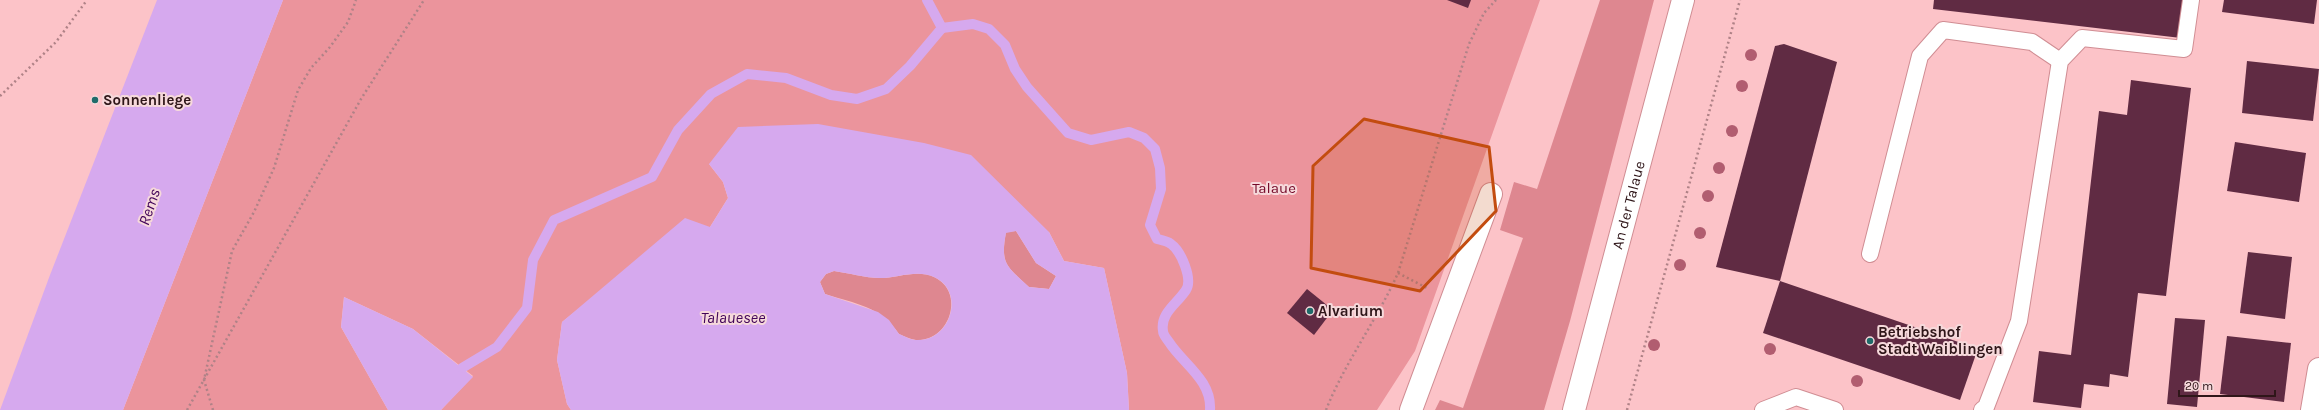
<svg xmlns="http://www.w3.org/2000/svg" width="2319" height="410" font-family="Karla,sans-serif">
	<rect width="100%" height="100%" fill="#fcc3c8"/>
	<polygon fill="#eb949c" points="283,0 1540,0 1415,351 1377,410 1129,410 1127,373 1104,268 1064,261 1049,232 709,164 723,182 728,198 710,227 606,287 562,322 557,360 567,404 571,410 441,410 473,376 413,329 344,297 341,327 388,410 123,410"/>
	<g fill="#de8790">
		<polygon points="1600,0 1654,0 1570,321 1544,410 1435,410 1440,400 1463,408 1523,238 1500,230 1514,182 1537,189"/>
		<path d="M1016,231L1036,263L1056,276L1049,289L1029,287C1007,266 1000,265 1006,232Z"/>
		<path d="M834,271C849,273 865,278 880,278C897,278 918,269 934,277C966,292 950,342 916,340C910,339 904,336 899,334C880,306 856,304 825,294L820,282L826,274Z"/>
	</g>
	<g fill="#d6a9ee" fill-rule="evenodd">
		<polygon points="157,0 283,0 123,410 0,410 50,275"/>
		<path d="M818,124L924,143L971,155L1049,232L1064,261L1104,268L1127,373L1129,410H571L567,404L557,360L562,322L685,218L710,227L728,198L723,182L709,164L738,127ZM1016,231L1036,263L1056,276L1049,289L1029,287C1007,266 1000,265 1006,233ZM834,271C849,273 865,278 880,278C897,278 917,269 934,277C966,291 951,342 916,340C911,340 904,336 899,334L889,320L878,312L825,294L820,282L826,274Z"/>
		<polygon points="344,297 413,329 473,377 441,410 388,410 341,327"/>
	</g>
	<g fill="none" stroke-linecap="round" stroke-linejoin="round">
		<g stroke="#d6a9ee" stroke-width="10">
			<polyline points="927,0 942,28"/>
			<path d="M942,28L973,24L989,29L1005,45L1015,69L1027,87L1068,133L1091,140L1129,132L1144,138L1155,149L1160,168L1161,189L1150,225L1157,239C1161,240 1167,241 1171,244C1181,251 1193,279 1186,290C1177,304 1160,313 1163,331C1163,335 1167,339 1169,342C1183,364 1212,380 1210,410"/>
			<polyline points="462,368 497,347 527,308 533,260 554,220 652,177 678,130 711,94 747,74 786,78 831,95 857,99 886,89 910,66 942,28"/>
		</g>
	</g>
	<g fill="#602b43">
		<polygon points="1447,0 1471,0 1468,8"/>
		<polygon points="1934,0 2186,0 2181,38 1933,9"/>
		<polygon points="2224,0 2317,0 2314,24 2222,12"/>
		<polygon points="1784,44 1837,62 1780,281 1716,267 1775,46"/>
		<polygon points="2247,61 2319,69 2313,121 2242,113"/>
		<polygon points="2131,80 2191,88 2166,296 2138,293 2128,377 2110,374 2109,387 2084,384 2081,408 2033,402 2039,351 2071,355 2099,111 2127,115"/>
		<polygon points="2235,142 2306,153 2299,202 2227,191"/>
		<polygon points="2248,252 2292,257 2285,319 2240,313"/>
		<polygon points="1780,281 1976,348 1975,357 1960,400 1763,333"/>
		<polygon points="1307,289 1333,310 1314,335 1287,313"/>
		<polygon points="2175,318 2205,320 2197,407 2167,404"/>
		<polygon points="2227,336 2291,343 2284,402 2220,394"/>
	</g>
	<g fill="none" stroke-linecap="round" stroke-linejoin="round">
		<defs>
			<g id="service">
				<polyline points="1870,254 1920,56 1943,30 2032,42 2060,61"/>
				<polyline points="1763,410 1796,397 1835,410"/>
				<polyline points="1982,410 1986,407 2019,321 2060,61 2082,38 2184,49 2191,0"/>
			</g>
			<g id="minor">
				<polyline points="1411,410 1491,194"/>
				<polyline points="2312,410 2319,369"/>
			</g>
			<g id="tertiary">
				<path id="s1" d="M1574,410L1683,0"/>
			</g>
		</defs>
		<use href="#service" stroke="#d08d93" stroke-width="18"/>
		<use href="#minor" stroke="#d08d93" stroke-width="24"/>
		<use href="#tertiary" stroke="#d08d93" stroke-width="24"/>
		<g stroke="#af8287" stroke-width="2.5" stroke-dasharray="2 3" stroke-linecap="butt">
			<polyline points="0,96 56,42 87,0"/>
			<polyline points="1398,273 1427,288"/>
			<polyline points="187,410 361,99 424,0"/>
			<polyline points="213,410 204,380 232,251 254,212 274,168 298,90 311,68 330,47 348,22 356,0"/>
			<path d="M1326,410C1345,362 1377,320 1398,273L1469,44L1484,13L1496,0"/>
			<polyline points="1627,410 1740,0"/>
		</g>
		<use href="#service" stroke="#fff" stroke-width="16"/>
		<use href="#minor" stroke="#fff" stroke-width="22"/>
		<use href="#tertiary" stroke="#fff" stroke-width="22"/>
	</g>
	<g fill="#b15d70">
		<circle cx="1751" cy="55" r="6"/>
		<circle cx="1742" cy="86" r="6"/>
		<circle cx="1732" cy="131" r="6"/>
		<circle cx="1719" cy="168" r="6"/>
		<circle cx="1708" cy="196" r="6"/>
		<circle cx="1700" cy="233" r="6"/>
		<circle cx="1680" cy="265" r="6"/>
		<circle cx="1654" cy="345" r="6"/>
		<circle cx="1770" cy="349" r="6"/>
		<circle cx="1857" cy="381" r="6"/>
	</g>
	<path fill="#c34c0f" fill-opacity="0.2" stroke="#c34c0f" stroke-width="3" stroke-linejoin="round" d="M1364,119L1489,147L1496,211L1420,291L1311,268L1313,166Z"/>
	<g fill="#1f6b6a" stroke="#f6d9db" stroke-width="1.5">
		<circle cx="95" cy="100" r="4"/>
		<circle cx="1310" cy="311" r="4"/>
		<circle cx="1870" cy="341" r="4"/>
	</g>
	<g text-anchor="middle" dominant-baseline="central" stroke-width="4" stroke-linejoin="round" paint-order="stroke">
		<g font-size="15" font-weight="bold" fill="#2f1619" stroke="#f6d9db" text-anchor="start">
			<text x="103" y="100">Sonnenliege</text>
			<text x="1318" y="311">Alvarium</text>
			<text x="1878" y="332">Betriebshof<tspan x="1878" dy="17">Stadt Waiblingen</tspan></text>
		</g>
		<g font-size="15" fill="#740928" stroke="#f6d9db">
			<text x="1274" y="188">Talaue</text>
		</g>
		<g font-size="15" fill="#2f1619" stroke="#f6d9db">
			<text stroke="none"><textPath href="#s1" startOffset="212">An der Talaue</textPath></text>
		</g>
		<g font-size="16" font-style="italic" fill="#420459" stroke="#f6d9db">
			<text transform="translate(149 207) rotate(-71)">Rems</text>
			<text x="733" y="317">Talauesee</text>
		</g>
	</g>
	<path d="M2179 390v6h96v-6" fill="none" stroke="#2f1619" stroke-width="2"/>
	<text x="2185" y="390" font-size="12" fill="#2f1619" stroke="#f6d9db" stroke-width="3" paint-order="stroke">20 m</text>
</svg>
